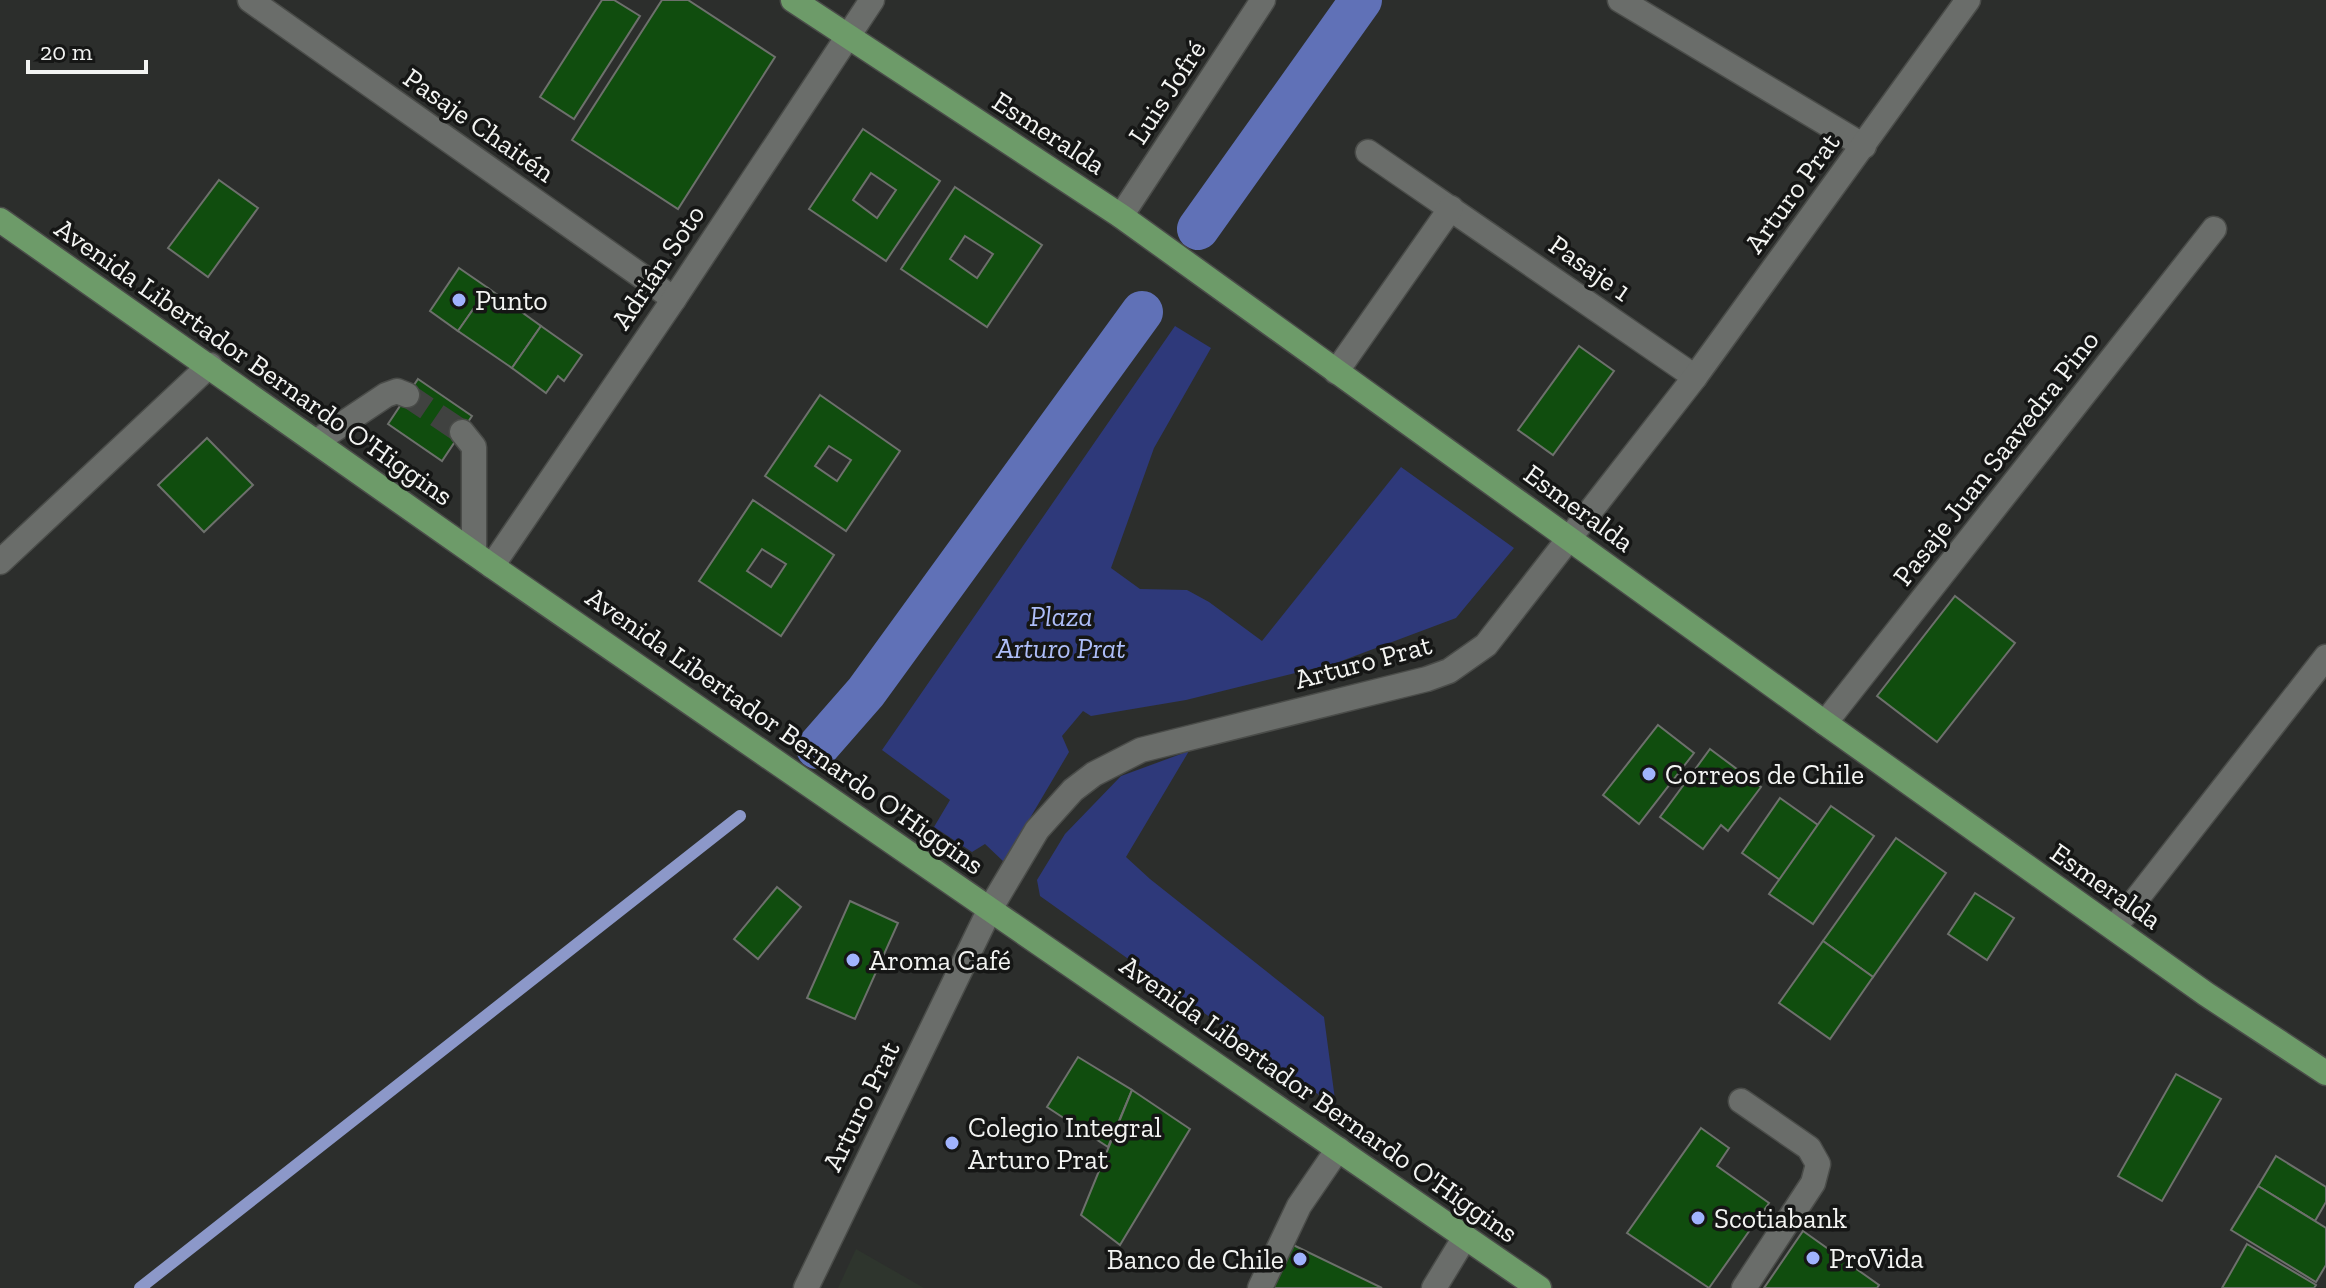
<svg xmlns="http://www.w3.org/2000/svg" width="2326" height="1288" font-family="'Zilla Slab',serif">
	<rect width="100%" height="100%" fill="#2c2e2c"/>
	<polygon fill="#2e352d" points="856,1249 924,1288 838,1288"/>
	<g fill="#2e397a">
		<polygon points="1175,326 1211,348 1154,448 1111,568 1140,589 1187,590 1209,602 1262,641 1401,467 1514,548 1456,618 1336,663 1186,700 1091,716 1083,711 1062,736 1069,752 1004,862 985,844 972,852 934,827 950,800 882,750"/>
		<polygon points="1189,751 1126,857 1150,879 1324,1017 1336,1107 1040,896 1037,880 1065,834 1121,776"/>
	</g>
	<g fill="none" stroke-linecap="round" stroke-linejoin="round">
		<polyline stroke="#8c98c9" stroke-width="12" points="140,1288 740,816"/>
		<g stroke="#6071b7" stroke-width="42">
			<polyline points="1198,229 1361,0"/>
			<polyline points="817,748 866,692 1142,312"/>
		</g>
	</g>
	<g fill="#104d0e" stroke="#6d706c" stroke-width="2" fill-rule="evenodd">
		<polygon points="602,0 614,0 640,16 574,119 540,97"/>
		<polygon points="662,0 688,0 775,57 678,209 572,140"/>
		<path d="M863,129L940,181L886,261L809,209ZM871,173L896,190L877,218L853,200Z"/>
		<polygon points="219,180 258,208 208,277 168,248"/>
		<path d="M955,187L1042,245L987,327L901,269ZM965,236L993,254L977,278L950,259Z"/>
		<polygon points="459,268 488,288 458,331 430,311"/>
		<polygon points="488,288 541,326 512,368 458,331"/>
		<polygon points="541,326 582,355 564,381 558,376 546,393 512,368"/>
		<polygon points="1579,346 1614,371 1553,455 1518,430"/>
		<polygon points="418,379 472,416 442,461 388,424"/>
		<path d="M820,395L900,451L846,531L765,476ZM829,446L851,460L837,481L815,466Z"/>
		<polygon points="207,438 253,485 204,532 158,485"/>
		<path d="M753,500L834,555L781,636L699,581ZM762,549L786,564L771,587L747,571Z"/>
		<polygon points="1955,596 2015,643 1937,742 1877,696"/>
		<polygon points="1658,725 1694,753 1639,824 1603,795"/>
		<polygon points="1710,749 1761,787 1728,831 1721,825 1703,849 1660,817"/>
		<polygon points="1780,798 1818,825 1780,880 1742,853"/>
		<polygon points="1831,806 1874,836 1813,924 1769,894"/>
		<polygon points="1896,838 1946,873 1873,977 1823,941"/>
		<polygon points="777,887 801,907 758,959 734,939"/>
		<polygon points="1975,893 2014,918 1987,960 1948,934"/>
		<polygon points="850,901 898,923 855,1019 807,998"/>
		<polygon points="1823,941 1873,977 1830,1039 1779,1003"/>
		<polygon points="1078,1057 1132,1090 1108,1147 1047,1107"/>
		<polygon points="2176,1074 2221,1099 2162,1201 2118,1176"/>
		<polygon points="1132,1090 1190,1129 1120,1245 1081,1215"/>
		<polygon points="1701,1128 1729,1148 1717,1166 1769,1203 1709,1288 1627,1233"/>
		<polygon points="2276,1156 2326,1187 2326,1202 2315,1221 2258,1186"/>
		<polygon points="2258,1186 2326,1228 2326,1265 2316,1282 2231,1230"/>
		<polygon points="1803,1231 1879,1285 1877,1288 1764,1288"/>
		<polygon points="1287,1242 1382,1288 1265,1288"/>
		<polygon points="2247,1244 2316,1285 2314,1288 2222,1288"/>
	</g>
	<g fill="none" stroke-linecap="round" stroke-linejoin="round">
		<polyline stroke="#404240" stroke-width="24" stroke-dasharray="24 12" stroke-linecap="butt" points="407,395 462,432"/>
		<defs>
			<g id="minor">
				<polyline points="250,0 674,299"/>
				<polyline points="1620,0 1864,146"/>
				<polyline points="1368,152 1695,377"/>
				<polyline points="1121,216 1263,0"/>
				<polyline points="1336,372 1451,208"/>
				<polyline points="462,432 474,447 474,553"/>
				<polyline points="317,441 386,395 397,391 407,395"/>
				<polyline points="0,562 210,365"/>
				<polyline points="492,566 674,299 872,0"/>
				<polyline points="1825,723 2214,229"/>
				<polyline points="2114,928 2326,657"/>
				<polyline points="1741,1101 1809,1148 1818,1164 1813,1183 1744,1288"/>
				<polyline points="806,1288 990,909 1037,830 1073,790 1094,774 1141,750 1427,679 1449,671 1486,645 1695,377 1968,0"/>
				<polyline points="1260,1288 1299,1206 1338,1149"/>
				<polyline points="1434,1288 1465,1237"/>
			</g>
			<g id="major">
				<polyline points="793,0 1121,216 1825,723 2206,994 2326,1073"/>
				<polyline points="0,220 492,566 1539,1288"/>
			</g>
		</defs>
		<use href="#minor" stroke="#4a4c49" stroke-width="27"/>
		<use href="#major" stroke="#4a4c49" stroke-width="27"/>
		<use href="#minor" stroke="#6a6d6a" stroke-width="24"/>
		<use href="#major" stroke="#6d9b69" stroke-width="24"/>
	</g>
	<g fill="#a0b3fd" stroke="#151615" stroke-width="3">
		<circle cx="459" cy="300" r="8"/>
		<circle cx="1649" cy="774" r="8"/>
		<circle cx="853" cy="960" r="8"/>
		<circle cx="952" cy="1143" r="8"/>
		<circle cx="1698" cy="1218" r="8"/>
		<circle cx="1813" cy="1258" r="8"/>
		<circle cx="1300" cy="1259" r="8"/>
	</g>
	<g text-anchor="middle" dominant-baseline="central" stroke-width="7" stroke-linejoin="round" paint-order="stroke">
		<g font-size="28" fill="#f3f4f2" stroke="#151615">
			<text transform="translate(1167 92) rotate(-57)">Luis Jofré</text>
			<text transform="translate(479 125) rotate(35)">Pasaje Chaitén</text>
			<text transform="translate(1049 133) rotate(33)">Esmeralda</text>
			<text transform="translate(1792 193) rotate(-54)">Arturo Prat</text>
			<text transform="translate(658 267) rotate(-56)">Adrián Soto</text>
			<text transform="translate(1590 268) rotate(35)">Pasaje 1</text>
			<text transform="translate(254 362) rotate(35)">Avenida Libertador Bernardo O'Higgins</text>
			<text transform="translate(1996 458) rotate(-52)">Pasaje Juan Saavedra Pino</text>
			<text transform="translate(1579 508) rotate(36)">Esmeralda</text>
			<text transform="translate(1363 662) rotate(-15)">Arturo Prat</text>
			<text transform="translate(785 731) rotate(35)">Avenida Libertador Bernardo O'Higgins</text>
			<text transform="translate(2106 886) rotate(35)">Esmeralda</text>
			<text transform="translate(1319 1099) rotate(35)">Avenida Libertador Bernardo O'Higgins</text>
			<text transform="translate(861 1106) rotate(-64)">Arturo Prat</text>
		</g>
		<g font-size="28" fill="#f3f4f2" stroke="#151615" text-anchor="start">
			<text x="475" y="300">Punto</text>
			<text x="1665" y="774">Correos de Chile</text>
			<text x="869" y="960">Aroma Café</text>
			<text x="968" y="1127">Colegio Integral<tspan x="968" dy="32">Arturo Prat</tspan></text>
			<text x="1714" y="1218">Scotiabank</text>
			<text x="1829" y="1258">ProVida</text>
			<text x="1284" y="1259" text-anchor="end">Banco de Chile</text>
		</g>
		<g font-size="28" font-style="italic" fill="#aebef8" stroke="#151615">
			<text x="1061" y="616">Plaza<tspan x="1061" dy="32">Arturo Prat</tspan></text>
		</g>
	</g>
	<path d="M28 60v12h118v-12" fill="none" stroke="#f3f4f2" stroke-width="4"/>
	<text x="40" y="60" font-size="24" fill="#f3f4f2" stroke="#151615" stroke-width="6" paint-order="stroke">20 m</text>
</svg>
